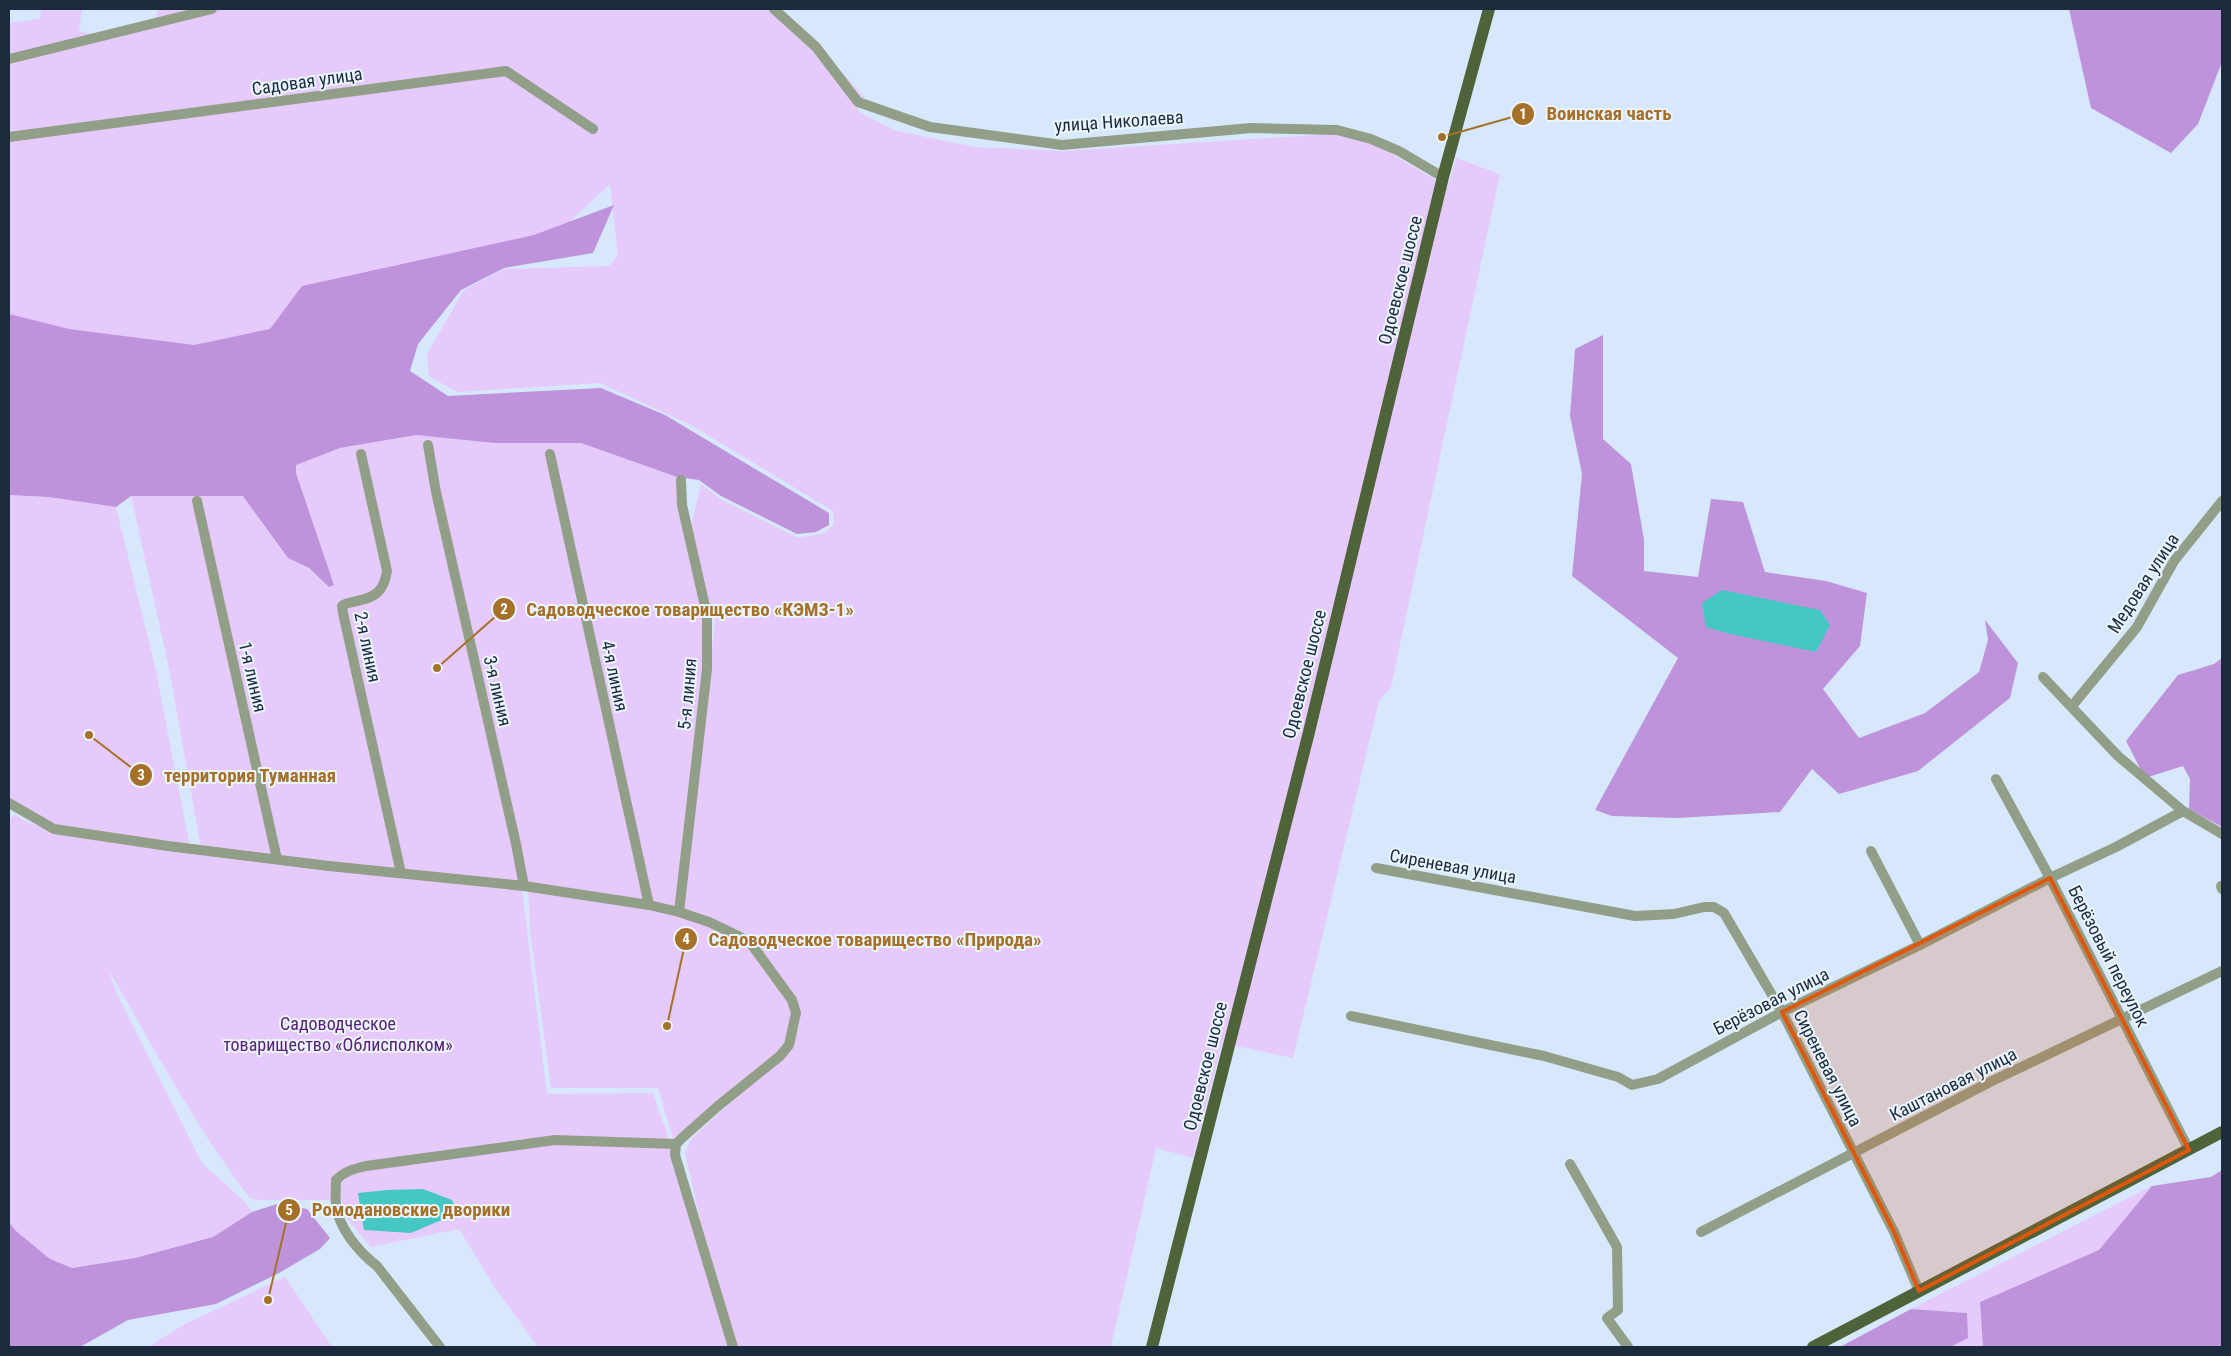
<svg xmlns="http://www.w3.org/2000/svg" width="2231" height="1356" font-family="'Roboto Condensed',sans-serif">
	<rect width="100%" height="100%" fill="#d7e8fc"/>
	<g fill="#e7cafc">
		<polygon points="41,9 82,9 79,31 109,39 155,27 158,9 781,9 810,36 864,97 857,111 893,130 975,147 1063,151 1332,134 1370,141 1448,187 1456,158 1500,174 1391,687 1379,701 1293,1058 1222,1043 1193,1158 1156,1148 1111,1347 738,1347 701,1223 685,1153 692,1138 793,1045 800,1020 793,994 747,933 683,911 717,606 709,605 691,527 701,484 720,499 798,538 825,533 834,524 833,511 689,424 600,383 457,392 429,376 427,354 464,290 504,269 609,266 618,255 610,184 544,246 272,340 193,351 9,330 9,23 40,19"/>
		<polygon points="416,435 494,443 581,443 677,477 677,498 705,617 705,663 677,907 201,848 170,673 131,496 243,496 288,558 308,568 329,587 334,584 296,473 296,465 340,448"/>
		<polygon points="9,495 49,497 116,507 156,671 190,848 60,828 9,800"/>
		<path d="M15,815L29,823L62,833L522,889L547,1094L653,1093L670,1142L728,1347H538L495,1288L459,1229L371,1247L344,1215L341,1195L327,1200H260L250,1198C195,1127 153,1046 108,969L117,994L202,1163L244,1201L252,1212L213,1237L135,1258L72,1268L50,1259L16,1231L9,1222V820Z"/>
		<polygon points="528,889 655,909 710,927 732,936 750,948 791,1004 794,1014 783,1050 673,1139 658,1088 551,1088 531,938"/>
		<polygon points="2152,1186 2099,1250 1980,1302 1983,1347 1950,1347 1967,1338 1967,1313 1911,1309"/>
		<polygon points="285,1277 332,1347 148,1347 185,1324"/>
	</g>
	<g fill="#be93dc">
		<polygon points="2069,9 2222,9 2222,62 2198,124 2171,153 2091,108"/>
		<polygon points="614,205 593,253 504,268 461,290 418,344 410,371 448,396 601,388 665,415 829,513 829,525 816,532 797,534 721,496 699,480 677,477 581,443 494,443 416,435 340,448 296,465 296,473 334,585 329,587 309,568 288,558 243,496 131,496 116,507 49,497 9,495 9,314 69,329 194,345 270,329 302,286 534,235"/>
		<polygon points="1603,335 1603,439 1631,464 1644,540 1644,571 1698,577 1711,499 1743,502 1765,572 1826,581 1867,593 1860,646 1823,689 1859,738 1925,713 1979,672 1988,640 1985,620 2018,663 2010,698 1918,771 1839,794 1812,769 1780,812 1677,818 1612,816 1595,810 1678,658 1572,576 1582,474 1570,416 1575,349"/>
		<polygon points="2222,658 2222,827 2189,809 2190,779 2183,766 2145,778 2126,741 2178,675 2214,664"/>
		<polygon points="2222,1170 2222,1347 1983,1347 1980,1302 2099,1250 2152,1186 2211,1177"/>
		<polygon points="277,1204 307,1209 330,1238 320,1249 279,1273 216,1304 128,1320 80,1347 9,1347 9,1222 16,1231 50,1259 72,1268 135,1258 213,1237 252,1212"/>
		<polygon points="1911,1309 1967,1313 1968,1338 1950,1347 1840,1347"/>
	</g>
	<g fill="#45c8c3">
		<polygon points="1722,590 1820,610 1830,625 1816,652 1726,633 1706,627 1702,603"/>
		<polygon points="423,1189 452,1200 458,1213 411,1233 364,1230 358,1193 387,1190"/>
	</g>
	<g fill="none" stroke-linecap="round" stroke-linejoin="round">
		<g stroke="#929f88" stroke-width="10">
			<polyline points="774,9 816,47 858,102 930,127 1062,145 1251,128 1337,130 1371,139 1399,151 1443,177"/>
			<polyline points="9,59 212,9"/>
			<polyline points="9,137 506,71 593,129"/>
			<polyline points="428,445 436,492 516,844 524,886"/>
			<path d="M361,454L387,571C384,591 376,597 357,601C351,603 347,602 342,606L343,613L401,873"/>
			<polyline points="550,454 649,905"/>
			<polyline points="197,501 277,859"/>
			<polyline points="2043,677 2118,756 2183,811 2222,834"/>
			<polyline points="2072,706 2137,627 2174,561 2222,501"/>
			<polyline points="1996,779 2050,878 2189,1150"/>
			<polyline points="9,803 54,829 168,846 329,866 524,886 649,905 679,912 709,922 749,941 792,1000 796,1013 789,1045 780,1056 718,1106 682,1138 676,1144 675,1155 733,1347"/>
			<polyline points="1871,851 1920,945"/>
			<polyline points="1376,868 1635,916 1674,914 1704,907 1714,907 1724,913 1782,1012 1894,1232 1919,1291"/>
			<polyline points="2221,886 2222,889"/>
			<polyline points="679,912 707,669 707,615 682,505 681,480"/>
			<polyline points="1351,1016 1544,1056 1618,1077 1632,1085 1658,1079 1782,1012 1920,945 2050,878 2116,847 2183,811"/>
			<polyline points="1570,1164 1617,1247 1618,1310 1607,1318 1628,1347"/>
			<polyline points="1701,1232 1988,1083 2222,971"/>
			<path d="M440,1347L377,1266C359,1252 338,1228 336,1204C335,1196 336,1188 336,1180C345,1171 353,1169 366,1166L555,1140L676,1144"/>
		</g>
		<g stroke="#4e633a" stroke-width="12">
			<polyline points="1152,1347 1308,736 1443,177 1489,9"/>
			<polyline points="1813,1347 2222,1132"/>
		</g>
	</g>
	<path fill="#de570e" fill-opacity="0.2" stroke="#de570e" stroke-width="4" stroke-linejoin="round" d="M2050,878L2189,1150L1919,1291L1894,1232L1782,1012Z"/>
	<g text-anchor="middle" dominant-baseline="central" stroke-width="4" stroke-linejoin="round" paint-order="stroke">
		<g font-size="18" fill="#1b2b3d" stroke="#ecf5fe">
			<text transform="translate(307 81) rotate(-8)">Садовая улица</text>
			<text transform="translate(1119 121) rotate(-4)">улица Николаева</text>
			<text transform="translate(1400 280) rotate(-76)">Одоевское шоссе</text>
			<text transform="translate(2143 583) rotate(-57)">Медовая улица</text>
			<text transform="translate(368 647) rotate(78)">2-я линия</text>
			<text transform="translate(1304 674) rotate(-76)">Одоевское шоссе</text>
			<text transform="translate(615 676) rotate(78)">4-я линия</text>
			<text transform="translate(253 677) rotate(77)">1-я линия</text>
			<text transform="translate(498 691) rotate(77)">3-я линия</text>
			<text transform="translate(687 694) rotate(-85)">5-я линия</text>
			<text transform="translate(1453 866) rotate(10)">Сиреневая улица</text>
			<text transform="translate(2109 956) rotate(63)">Берёзовый переулок</text>
			<text transform="translate(1771 1001) rotate(-27)">Берёзовая улица</text>
			<text transform="translate(1205 1066) rotate(-76)">Одоевское шоссе</text>
			<text transform="translate(1828 1068) rotate(63)">Сиреневая улица</text>
			<text transform="translate(1953 1084) rotate(-27)">Каштановая улица</text>
		</g>
		<g font-size="18" fill="#582176" stroke="#ecf5fe">
			<text x="338" y="1023">Садоводческое<tspan x="338" dy="21">товарищество «Облисполком»</tspan></text>
		</g>
	</g>
	<path fill="none" stroke="#a57129" stroke-width="2" d="M1442 137L1523 114M437 668L504 609M89 735L141 775M667 1026L686 939M268 1300L289 1210"/>
	<g fill="#a57129" stroke="#ecf5fe" stroke-width="2">
		<circle cx="1442" cy="137" r="5"/>
		<circle cx="437" cy="668" r="5"/>
		<circle cx="89" cy="735" r="5"/>
		<circle cx="667" cy="1026" r="5"/>
		<circle cx="268" cy="1300" r="5"/>
		<circle cx="1523" cy="114" r="12"/>
		<circle cx="504" cy="609" r="12"/>
		<circle cx="141" cy="775" r="12"/>
		<circle cx="686" cy="939" r="12"/>
		<circle cx="289" cy="1210" r="12"/>
	</g>
	<g font-size="15" text-anchor="middle" font-weight="bold" fill="#fff">
		<text x="1523" y="119">1</text>
		<text x="504" y="614">2</text>
		<text x="141" y="780">3</text>
		<text x="686" y="944">4</text>
		<text x="289" y="1215">5</text>
	</g>
	<g font-size="19" text-anchor="middle" font-weight="bold" fill="#a57129" stroke="#ecf5fe" stroke-width="4" stroke-linejoin="round" paint-order="stroke">
		<text x="1609" y="120">Воинская часть</text>
		<text x="690" y="616">Садоводческое товарищество «КЭМЗ-1»</text>
		<text x="250" y="782">территория Туманная</text>
		<text x="875" y="946">Садоводческое товарищество «Природа»</text>
		<text x="411" y="1216">Ромодановские дворики</text>
	</g>
	<rect width="2231" height="1356" fill="none" stroke="#1b2b3d" stroke-width="20"/>
</svg>
